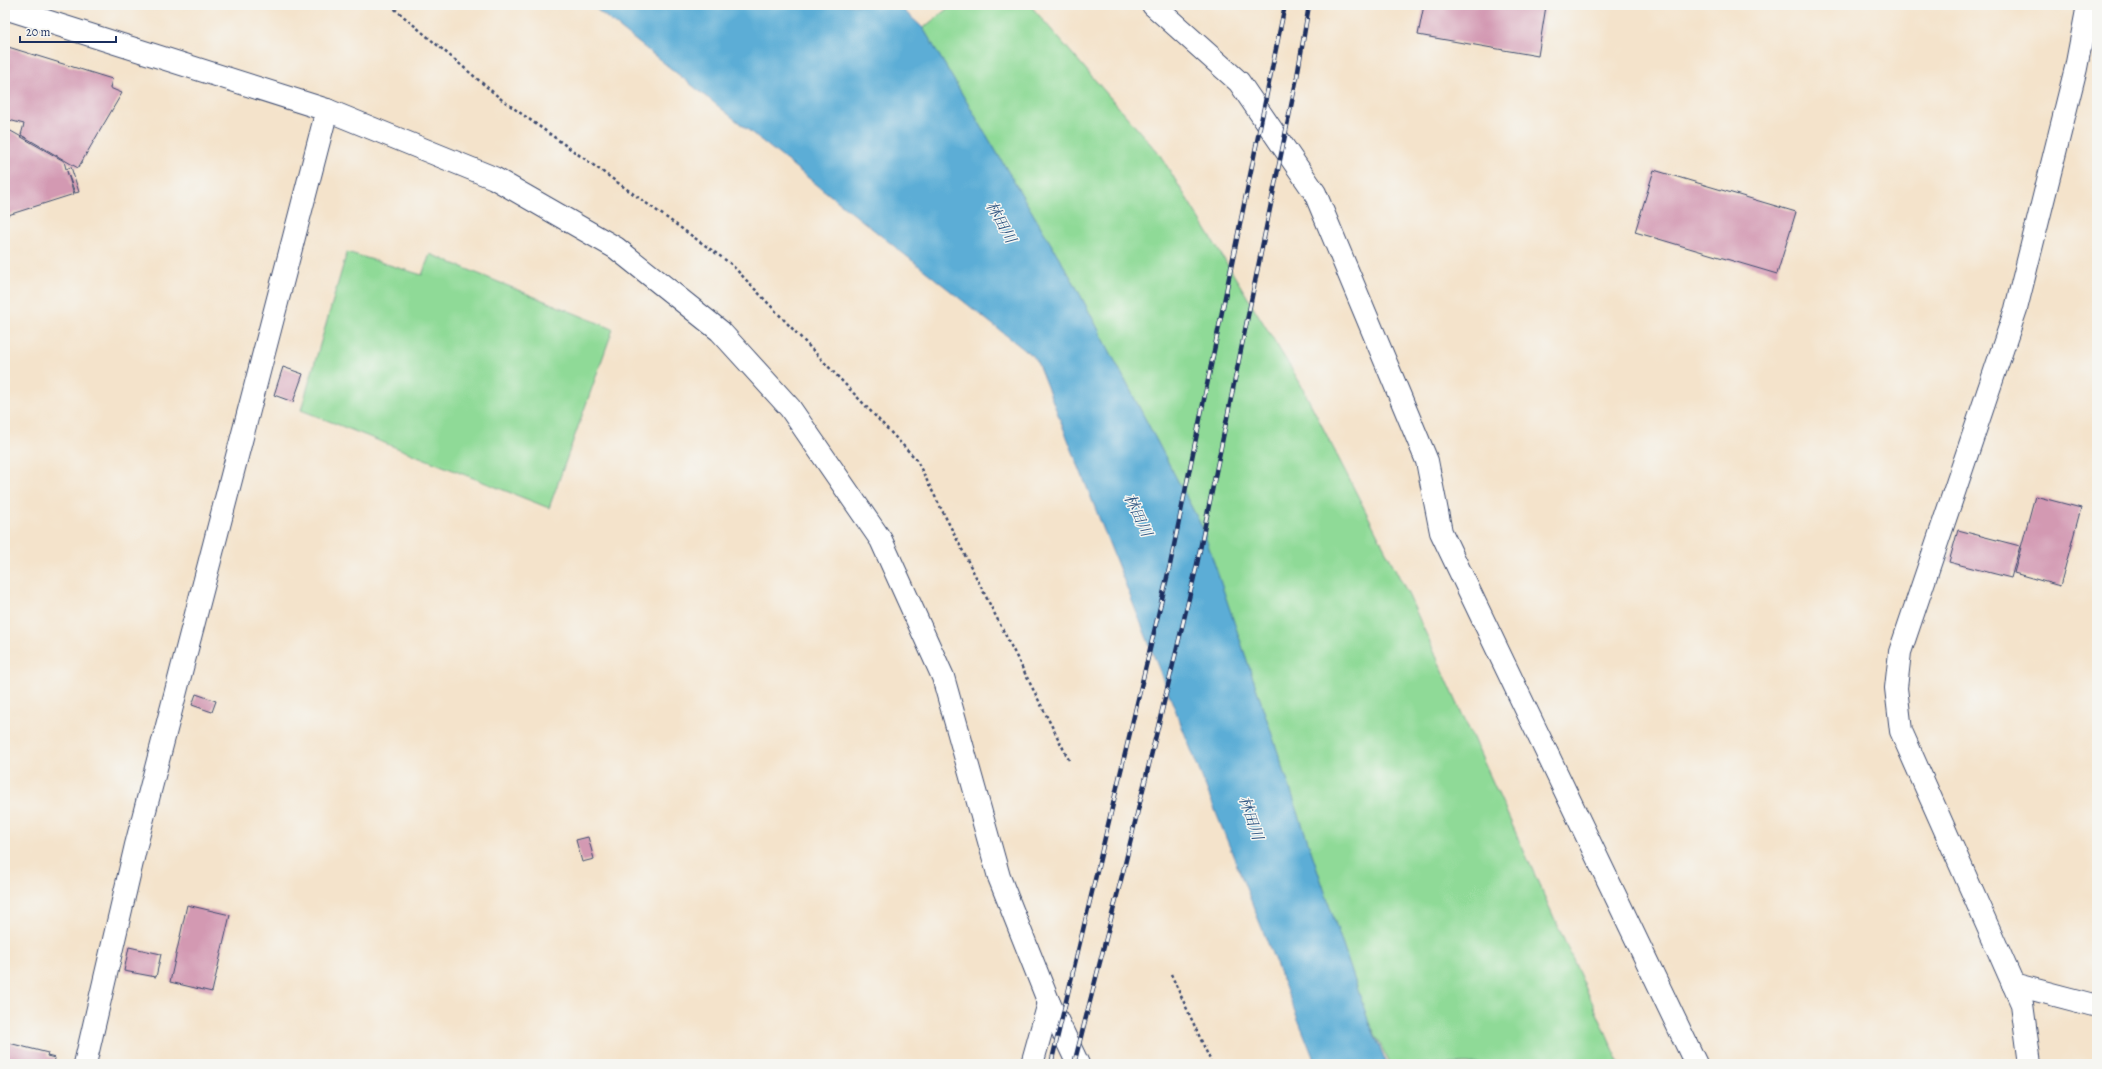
<svg xmlns="http://www.w3.org/2000/svg" width="2102" height="1069" font-family="Alegreya,'Noto Serif JP',serif">
	<rect width="100%" height="100%" fill="#f6f6f2"/>
	<filter id="ink" filterUnits="userSpaceOnUse"><feTurbulence type="fractalNoise" baseFrequency=".025" numOctaves="2"/><feDisplacementMap in="SourceGraphic" scale="8" xChannelSelector="R" yChannelSelector="G"/><feConvolveMatrix kernelMatrix="1 2 1 2 8 2 1 2 1" color-interpolation-filters="sRGB"/></filter>
	<filter id="wash" filterUnits="userSpaceOnUse"><feTurbulence type="fractalNoise" baseFrequency=".012" numOctaves="4" result="noise"/><feDisplacementMap in="SourceGraphic" scale="16" xChannelSelector="R" yChannelSelector="G"/><feGaussianBlur stdDeviation="0.9" result="paint"/><feColorMatrix in="noise" values="0 0 0 0 0 0 0 0 0 0 0 0 0 0 0 0 0 1.4 0 .05"/><feComposite in="paint" operator="in"/></filter>
	<g filter="url(#wash)">
		<rect width="100%" height="100%" fill="#f4e3cb"/>
		<g fill="#8fda97" stroke="#55847a">
			<polygon points="952,5 1030,5 1160,155 1299,381 1409,596 1620,1064 1390,1064 1368,1020 1202,527 1074,283 923,28"/>
			<polygon points="347,252 422,275 430,254 613,329 549,508 301,410"/>
		</g>
		<polygon fill="#5badd6" stroke="#3b6e9a" points="591,5 898,5 923,28 1074,283 1202,527 1368,1020 1387,1064 1316,1064 1315,1062 1036,359"/>
		<g id="blocks">
			<g fill="#d399b2">
				<polygon points="1424,5 1546,6 1538,56 1418,35"/>
				<polygon points="5,46 112,79 110,88 122,93 78,168 21,135 24,124 5,119"/>
				<polygon points="9,130 64,161 66,169 71,167 79,192 75,193 67,171 74,194 5,216 5,132"/>
				<polygon points="1654,170 1796,212 1777,274 1635,232"/>
				<polygon points="283,367 303,374 293,402 274,395"/>
				<polygon points="2035,496 2081,508 2060,586 2014,573"/>
				<polygon points="1958,530 2020,546 2011,578 1949,562"/>
				<polygon points="196,694 216,701 212,712 192,705"/>
				<polygon points="588,837 594,859 582,862 576,840"/>
				<polygon points="187,905 230,915 212,992 170,982"/>
				<polygon points="129,947 161,954 156,977 124,971"/>
				<polygon points="5,1042 48,1053 47,1056 55,1058 54,1064 5,1064"/>
			</g>
		</g>
	</g>
	<g filter="url(#ink)">
		<use href="#blocks" fill-opacity="0" stroke="#3c4a6e" stroke-width="1"/>
		<g fill="none" stroke-linecap="round" stroke-linejoin="round">
			<defs>
				<g id="street">
					<polyline points="1153,5 1239,82 1315,193 1427,461 1441,532 1696,1064"/>
					<polyline points="5,8 327,110 494,178 616,248 720,331 790,408 881,540 943,677 999,877 1049,1003 1078,1064"/>
					<polyline points="2013,984 2097,1006"/>
					<polyline points="85,1064 136,845 327,110"/>
					<polyline points="1032,1064 1049,1003"/>
					<polyline points="2030,1064 2022,1004 1901,731 1896,688 1900,652 2016,309 2076,68 2088,5"/>
				</g>
			</defs>
			<use href="#street" stroke="#3c4a6e" stroke-width="24"/>
			<g stroke="#3c4a6e" stroke-width="2.5" stroke-dasharray="3 3" stroke-linecap="butt">
				<polyline points="390,5 501,99 731,264 916,459 1069,760"/>
				<polyline points="1171,974 1212,1064"/>
			</g>
			<use href="#street" stroke="#fff" stroke-width="22"/>
			<defs>
				<g id="rail">
					<polyline points="1051,1064 1170,565 1285,5"/>
					<polyline points="1074,1064 1126,860 1196,569 1297,77 1309,5"/>
				</g>
			</defs>
			<use href="#rail" stroke="#1b2f5e" stroke-width="4.5"/>
			<use href="#rail" stroke="#f6f6f2" stroke-width="3" stroke-dasharray="9" stroke-linecap="butt"/>
		</g>
	</g>
	<g text-anchor="middle" dominant-baseline="central" stroke-width="3" stroke-linejoin="round" paint-order="stroke">
		<g font-size="15" font-style="italic" fill="#2e5582" stroke="#f6f6f2">
			<text transform="translate(1001 222) rotate(61)">林田川</text>
			<text transform="translate(1138 515) rotate(65)">林田川</text>
			<text transform="translate(1251 818) rotate(71)">林田川</text>
		</g>
	</g>
	<rect width="2102" height="1069" fill="none" stroke="#f6f6f2" stroke-width="20"/>
	<path d="M20 36v6h96v-6" fill="none" stroke="#1b2f5e" stroke-width="2"/>
	<text x="26" y="36" font-size="12" fill="#1b2f5e" stroke="#f6f6f2" stroke-width="3" paint-order="stroke">20 m</text>
</svg>
